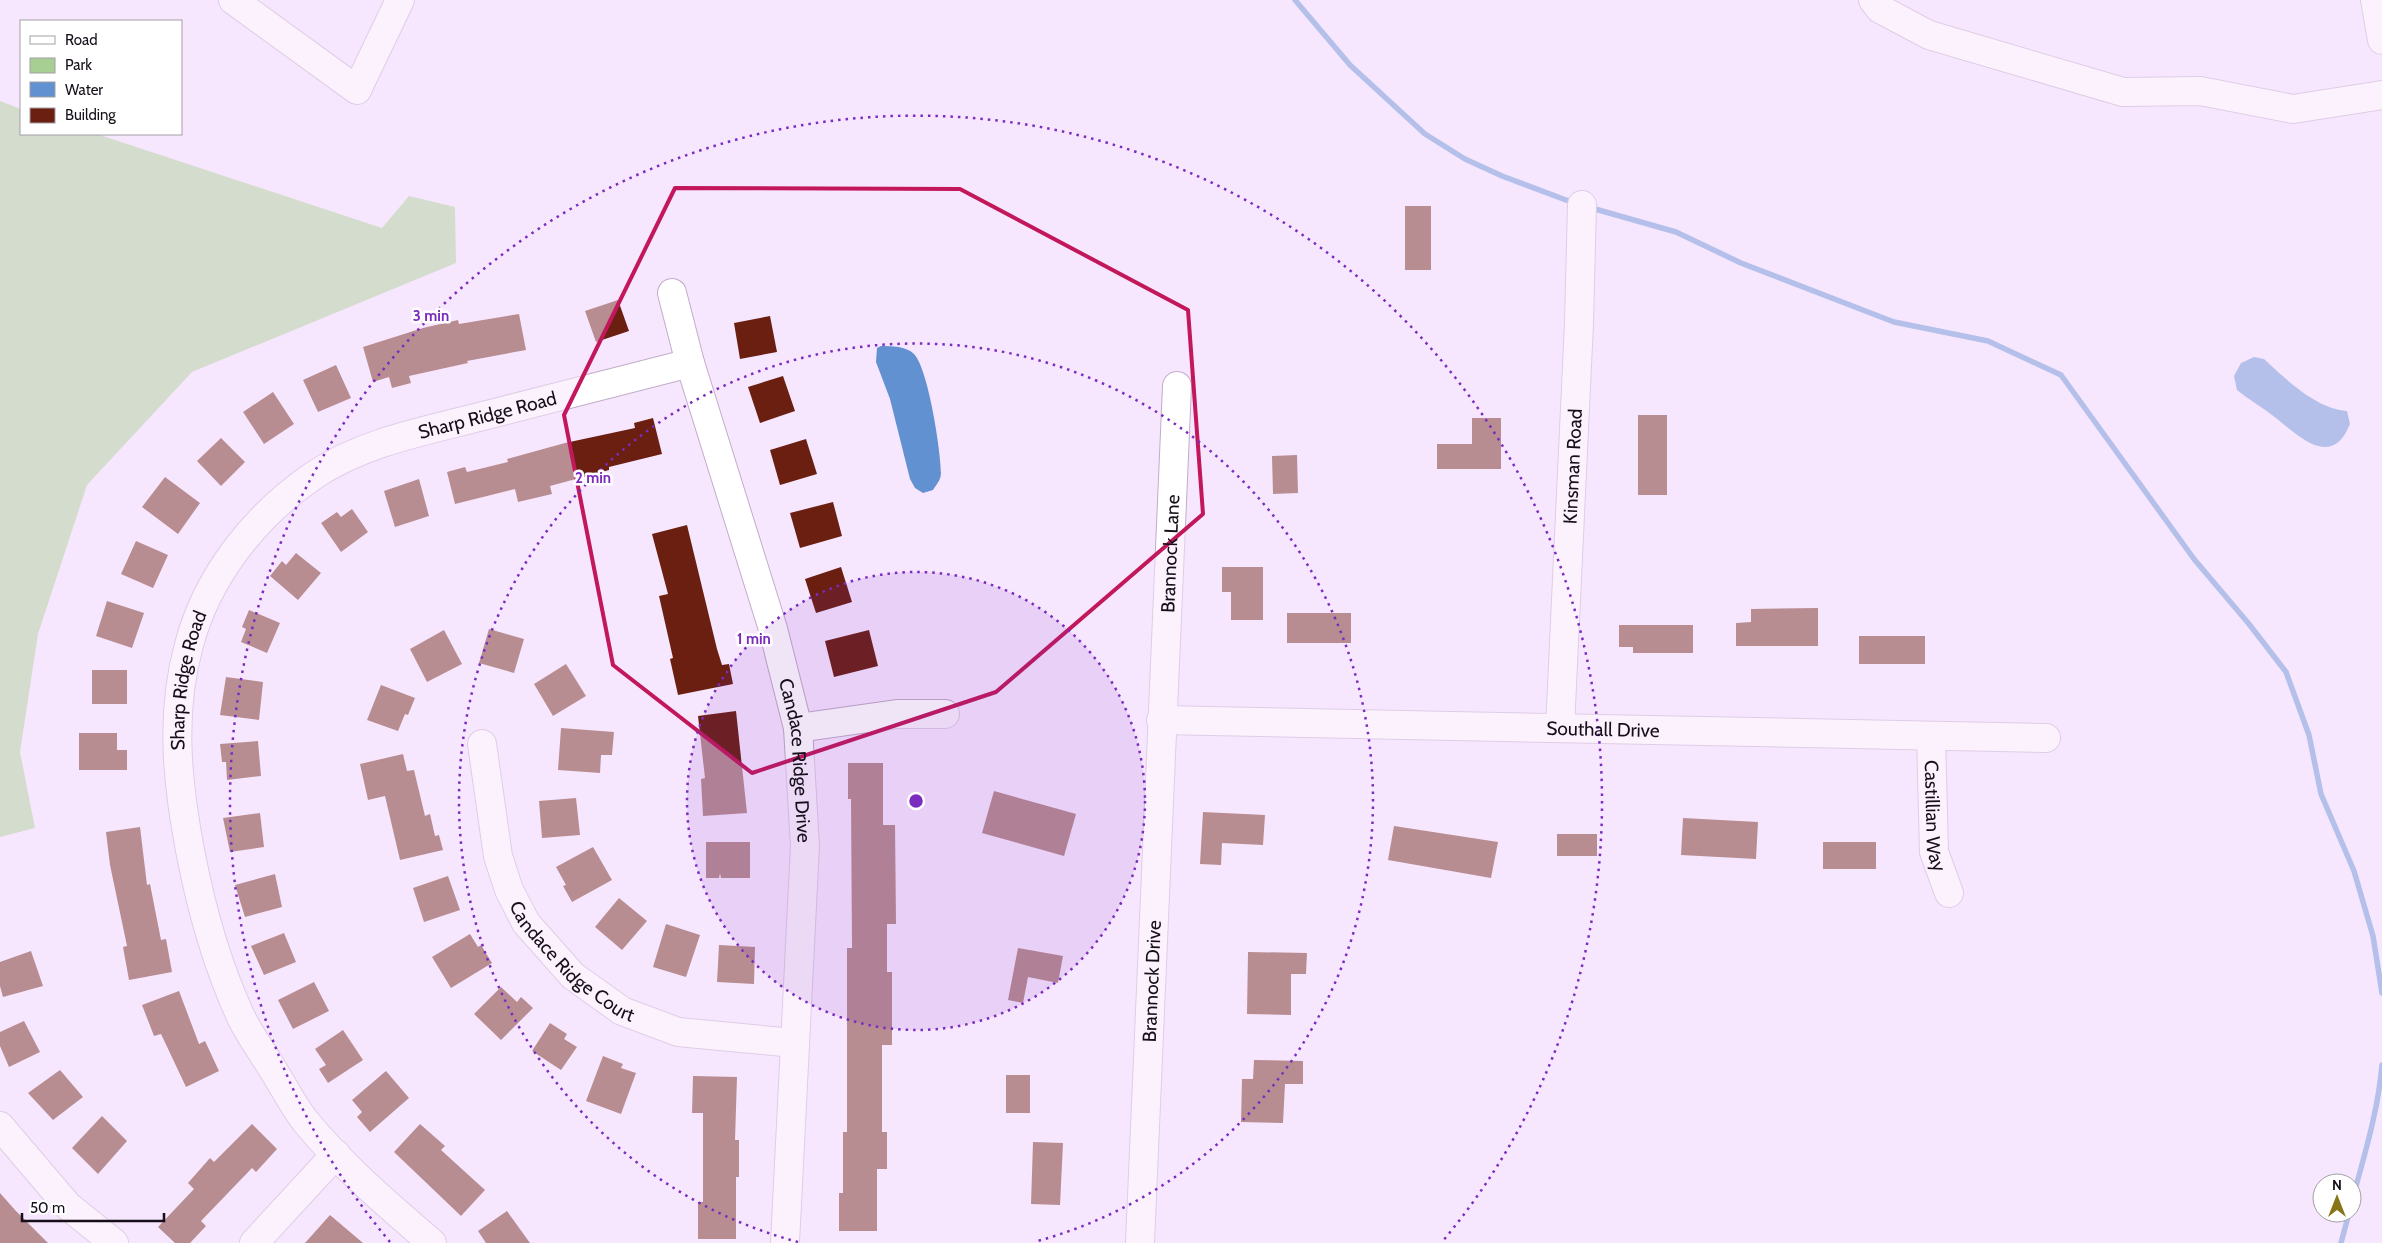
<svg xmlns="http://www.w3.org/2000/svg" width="2382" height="1243" font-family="Cabin,sans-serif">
	<rect width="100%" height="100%" fill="#f7e7fe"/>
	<polygon fill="#a8cf93" points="0,101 21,109 21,134 97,134 382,228 409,196 455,207 456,263 192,372 87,485 38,634 20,752 35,828 0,837"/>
	<g fill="#6291d1">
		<path d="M881,346C892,346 906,346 914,354C928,368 941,451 941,473C941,480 936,485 933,490L923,493L915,488L910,479L890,399L876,362L877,348Z"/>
		<path d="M2254,357L2264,359C2287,380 2315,408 2347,411L2350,424C2331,472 2296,433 2272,415C2260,406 2248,399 2237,390L2234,376L2241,363Z"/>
	</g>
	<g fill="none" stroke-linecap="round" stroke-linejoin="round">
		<g stroke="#6291d1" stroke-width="5.5">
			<polyline points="1295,0 1350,65 1425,134 1465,159 1502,176 1574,203"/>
			<polyline points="1588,207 1676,232 1741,263 1894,322 1988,341 2061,375 2194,559 2249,624 2286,672 2309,735 2321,794 2354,871 2373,936 2382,993"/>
			<path d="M2352,1201C2364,1156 2378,1112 2382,1065"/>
			<polyline points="2341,1243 2349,1213"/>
		</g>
	</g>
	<g fill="#6a1f11">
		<rect x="1405" y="206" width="26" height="64"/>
		<polygon points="618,300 629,331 596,342 585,311"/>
		<polygon points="519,314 526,350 467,361 468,363 409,376 411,383 392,388 389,377 373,382 363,347 423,328 458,320 459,324"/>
		<polygon points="770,316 777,352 740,359 734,323"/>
		<polygon points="336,365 351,398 318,412 303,380"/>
		<polygon points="783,376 795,411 760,423 748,387"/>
		<polygon points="273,392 294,424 264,444 243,412"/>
		<rect x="1638" y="415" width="29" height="80"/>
		<polygon points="653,418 662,454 609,467 609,470 550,486 552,494 518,502 515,489 455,504 447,472 465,467 467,472 508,462 507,459 565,443 635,428 634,423"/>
		<polygon points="1472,418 1501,418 1501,469 1437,469 1437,444 1472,444"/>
		<polygon points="221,438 245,462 221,486 197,461"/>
		<polygon points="806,439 817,474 780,485 770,450"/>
		<polygon points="1297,455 1298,493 1273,494 1272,456"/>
		<polygon points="165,477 200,503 178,534 142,507"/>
		<polygon points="419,479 429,516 395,527 384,491"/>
		<polygon points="833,502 842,536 800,548 790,513"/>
		<polygon points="352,509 368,532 341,552 321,523 337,512 341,517"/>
		<polygon points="687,525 717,649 722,665 729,664 733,684 678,695 670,659 673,658 659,596 668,594 652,534"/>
		<polygon points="136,541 168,555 153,588 121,574"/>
		<polygon points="296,553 321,573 298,600 270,576 282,561 286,565"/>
		<polygon points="841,567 852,602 816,613 805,579"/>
		<polygon points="1222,567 1263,567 1263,620 1231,620 1231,592 1222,592"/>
		<polygon points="107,601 144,613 132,648 96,636"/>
		<polygon points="1818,608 1818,646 1736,646 1736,623 1751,622 1751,609"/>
		<polygon points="249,610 280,623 267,653 241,642 246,629 242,627"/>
		<rect x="1287" y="613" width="64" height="30"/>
		<polygon points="1619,625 1693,625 1693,653 1633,653 1633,647 1619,647"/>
		<polygon points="489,629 524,639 514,673 479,663"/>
		<polygon points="444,630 462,664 427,682 410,649"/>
		<polygon points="869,630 878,666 834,677 825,641"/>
		<rect x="1859" y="636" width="66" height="28"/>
		<polygon points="566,664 586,696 553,716 534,684"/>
		<rect x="92" y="670" width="35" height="34"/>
		<polygon points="226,677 263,682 259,720 220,715"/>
		<polygon points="381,685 415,698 408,715 405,714 398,731 367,720"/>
		<polygon points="736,711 747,813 703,816 701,779 705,778 698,716"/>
		<polygon points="561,728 614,732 612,755 601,755 600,773 558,770"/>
		<polygon points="79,733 117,733 117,750 127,750 127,770 79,770"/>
		<polygon points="258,741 261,776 227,780 226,762 222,762 220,744"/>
		<polygon points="403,754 407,771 414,770 425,816 430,814 435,836 439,835 443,850 400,860 385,796 368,800 360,764"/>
		<polygon points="848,763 883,763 883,825 895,825 896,924 887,924 887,972 892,972 892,1045 882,1045 882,1132 887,1132 887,1169 877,1169 877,1231 839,1231 839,1193 843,1193 843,1132 847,1132 847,948 852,948 851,799 848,799"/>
		<polygon points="994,791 1076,814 1064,856 982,833"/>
		<polygon points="576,798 580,835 542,838 539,801"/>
		<polygon points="1203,812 1265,815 1263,845 1222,843 1221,865 1200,864"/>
		<polygon points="260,813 264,847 230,852 223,818"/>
		<polygon points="1683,818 1758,822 1756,859 1681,855"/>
		<polygon points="1394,826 1498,842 1491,878 1388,860"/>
		<polygon points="140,827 147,885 150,884 161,940 166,939 172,972 129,980 123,947 127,946 110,865 106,832"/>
		<rect x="1557" y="834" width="40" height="22"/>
		<polygon points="706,842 750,842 750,878 721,878 720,873 719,878 706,878"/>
		<rect x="1823" y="842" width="53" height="27"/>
		<polygon points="593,847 612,880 572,902 563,886 566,885 556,867"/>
		<polygon points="275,874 282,907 245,917 235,885"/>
		<polygon points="448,876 460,910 424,922 413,888"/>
		<polygon points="619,898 647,921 622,950 595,927"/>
		<polygon points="666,924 700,935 686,977 653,967"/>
		<polygon points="284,933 296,962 264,975 251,946"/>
		<polygon points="470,934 478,947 481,945 492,963 451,988 432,957"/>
		<polygon points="719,945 755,947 754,984 717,982"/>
		<polygon points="1018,948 1063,956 1058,983 1028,977 1023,1003 1008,1000"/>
		<polygon points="31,951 43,986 3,997 0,986 0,962"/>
		<polygon points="1248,952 1307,953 1306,974 1291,974 1291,1015 1247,1014"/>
		<polygon points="314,982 329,1011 293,1029 278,1000"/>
		<polygon points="501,987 517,1002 521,997 533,1008 501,1040 474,1014"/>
		<polygon points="179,991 199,1044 205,1041 219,1071 186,1087 161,1034 154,1036 142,1005"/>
		<polygon points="24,1021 40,1052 9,1067 0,1046 0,1032"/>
		<polygon points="550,1023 567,1034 564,1039 577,1047 561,1070 532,1051"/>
		<polygon points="343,1030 363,1060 328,1083 319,1069 326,1065 315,1049"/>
		<polygon points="603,1056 623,1064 621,1068 636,1073 621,1114 586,1101"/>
		<polygon points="1254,1060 1303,1061 1303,1084 1285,1084 1283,1123 1241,1122 1242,1079 1253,1079"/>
		<polygon points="60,1070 83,1097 53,1120 28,1093"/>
		<polygon points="386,1071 409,1098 370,1132 357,1117 362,1112 352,1100"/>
		<rect x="1006" y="1075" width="24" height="38"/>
		<polygon points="693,1076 737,1077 735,1140 739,1140 739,1177 736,1177 736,1239 698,1239 698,1202 703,1202 703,1113 692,1113"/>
		<polygon points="102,1116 127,1141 98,1174 72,1148"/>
		<polygon points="252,1124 277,1149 256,1172 252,1168 201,1221 206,1226 190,1243 175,1243 158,1227 194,1189 188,1183 210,1158 214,1162"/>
		<polygon points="420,1124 445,1146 441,1150 485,1190 461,1216 394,1152"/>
		<polygon points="1033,1142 1063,1143 1060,1205 1031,1204"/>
		<polygon points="0,1193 15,1210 48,1243 0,1243"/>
		<polygon points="507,1211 530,1243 486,1243 478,1231"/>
		<polygon points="330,1215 363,1243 305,1243"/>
	</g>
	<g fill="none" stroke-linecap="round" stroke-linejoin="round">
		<defs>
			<g id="minor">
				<polyline points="233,0 357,90 400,0"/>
				<polyline points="1873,0 1880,9 1929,35 2123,92 2200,91 2293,109 2382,95"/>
				<polyline points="2375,0 2382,40"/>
				<path id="s1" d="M672,293L690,363L773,629L798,728L805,846L785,1243"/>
				<path id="s2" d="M1161,720L2046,738"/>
				<polyline points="798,728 897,714 945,714"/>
				<path id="s3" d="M1560,728L1579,323L1582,205"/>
				<path id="s4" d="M1931,736L1934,852L1949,893"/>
				<path id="s5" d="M482,744L498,856L509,890L526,923L573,976L622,1011L678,1032L794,1043"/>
				<polyline points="0,1126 68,1206 114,1243"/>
				<polyline points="254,1243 336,1154"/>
				<path id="s6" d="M432,1243C388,1205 343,1167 306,1122C294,1107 285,1089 275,1073C264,1054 250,1036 241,1017C216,963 201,908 190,850C177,782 170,713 189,645C207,576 255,516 313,476C363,442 425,431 483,416C552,398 621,381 690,363"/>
				<path id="s7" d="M1140,1243L1177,386"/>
			</g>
		</defs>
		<use href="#minor" stroke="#c1adc9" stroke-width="30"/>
		<use href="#minor" stroke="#fff" stroke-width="28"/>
	</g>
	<path d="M0 0H2382V1243H0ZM675,188L960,189L1188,310L1203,514L996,692L752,773L613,665L564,415Z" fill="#f7e7fe" fill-opacity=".55" fill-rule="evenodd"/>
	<path fill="none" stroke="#c2185b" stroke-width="4" stroke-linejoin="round" d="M675,188L960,189L1188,310L1203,514L996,692L752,773L613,665L564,415Z"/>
	<circle cx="916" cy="801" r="229" fill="#7b2cbf" fill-opacity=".12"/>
	<g fill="none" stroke="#7b2cbf" stroke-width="2.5" stroke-dasharray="2.5 5">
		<circle cx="916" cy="801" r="229"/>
		<path d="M798 1242A457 457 0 1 1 1034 1242"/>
		<path d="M390 1242A686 686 0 1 1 1442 1242"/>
	</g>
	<g text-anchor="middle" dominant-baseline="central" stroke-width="5" stroke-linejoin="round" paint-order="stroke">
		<g font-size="19" fill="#160f19" stroke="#fff">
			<text stroke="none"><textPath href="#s6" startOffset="1080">Sharp Ridge Road</textPath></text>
			<text stroke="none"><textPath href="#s3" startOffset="262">Kinsman Road</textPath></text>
			<text stroke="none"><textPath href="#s7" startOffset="690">Brannock Lane</textPath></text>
			<text stroke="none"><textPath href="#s6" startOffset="645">Sharp Ridge Road</textPath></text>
			<text stroke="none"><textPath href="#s2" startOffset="442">Southall Drive</textPath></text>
			<text stroke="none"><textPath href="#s1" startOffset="485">Candace Ridge Drive</textPath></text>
			<text stroke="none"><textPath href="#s4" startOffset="80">Castillian Way</textPath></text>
			<text stroke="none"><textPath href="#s5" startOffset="246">Candace Ridge Court</textPath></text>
			<text stroke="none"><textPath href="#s7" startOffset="262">Brannock Drive</textPath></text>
		</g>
	</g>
	<circle cx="916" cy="801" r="8" fill="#7b2cbf" stroke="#fff" stroke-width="2.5"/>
	<g font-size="15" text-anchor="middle" font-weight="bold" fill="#7b2cbf" stroke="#fff" stroke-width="5" stroke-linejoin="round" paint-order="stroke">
		<text x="431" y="321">3 min</text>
		<text x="593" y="483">2 min</text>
		<text x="754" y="644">1 min</text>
	</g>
	<rect x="20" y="20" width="162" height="115" fill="#ffffff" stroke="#a29fa3"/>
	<rect x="30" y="36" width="25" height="8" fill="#ffffff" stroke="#a29fa3"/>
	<text x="65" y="45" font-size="15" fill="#160f19">Road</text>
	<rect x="30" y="58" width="25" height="15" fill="#a8cf93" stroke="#a29fa3"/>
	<text x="65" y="70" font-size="15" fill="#160f19">Park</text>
	<rect x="30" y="82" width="25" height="15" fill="#6291d1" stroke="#a29fa3"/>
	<text x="65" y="95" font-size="15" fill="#160f19">Water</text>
	<rect x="30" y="108" width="25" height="15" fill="#6a1f11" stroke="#a29fa3"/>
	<text x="65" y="120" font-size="15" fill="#160f19">Building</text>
	<g transform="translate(2337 1198)"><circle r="24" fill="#ffffff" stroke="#a29fa3"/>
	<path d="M0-4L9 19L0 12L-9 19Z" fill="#877518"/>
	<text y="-8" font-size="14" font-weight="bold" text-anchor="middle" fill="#160f19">N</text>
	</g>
	<path d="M22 1213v8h142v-8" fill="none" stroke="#160f19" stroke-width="2.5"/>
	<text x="30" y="1213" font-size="15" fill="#160f19" stroke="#ffffff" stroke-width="4" paint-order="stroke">50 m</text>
</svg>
